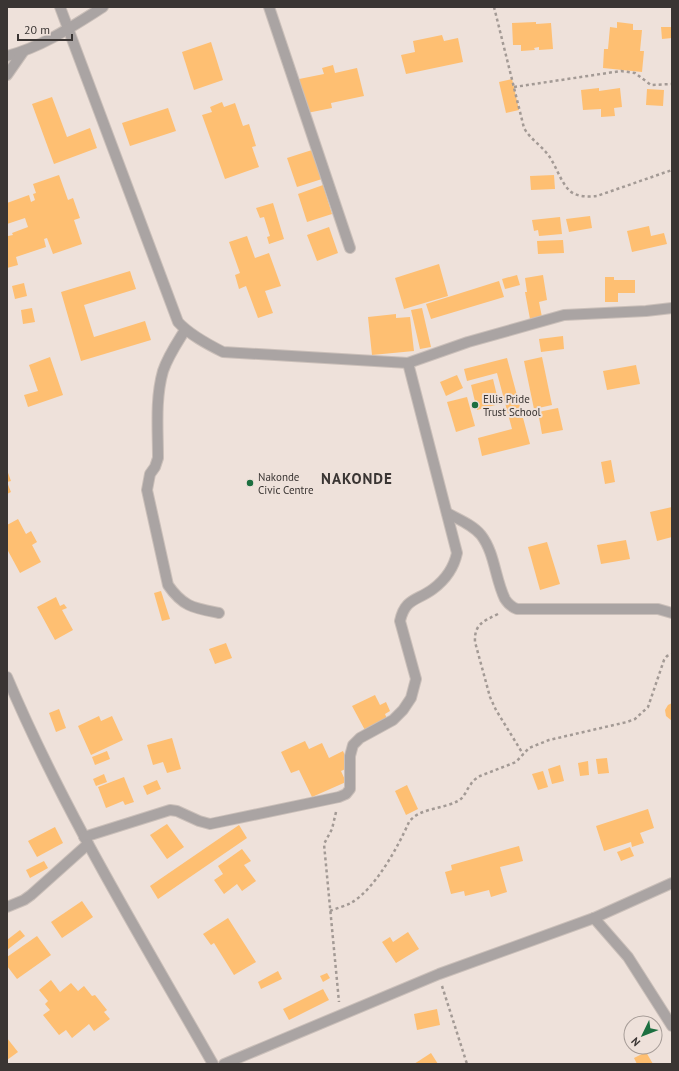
<svg xmlns="http://www.w3.org/2000/svg" width="679" height="1071" font-family="'PT Sans',sans-serif">
	<rect width="100%" height="100%" fill="#eee1da"/>
	<g fill="#febf72">
		<polygon points="536,22 536,24 551,23 553,49 539,50 539,47 534,48 535,50 521,51 521,45 513,45 512,23"/>
		<polygon points="617,22 633,24 633,30 642,30 640,51 644,51 642,72 603,68 604,49 608,49 610,27 617,28"/>
		<polygon points="661,27 672,27 672,38 662,39"/>
		<polygon points="442,35 444,41 458,38 463,62 406,74 401,55 415,52 413,41"/>
		<polygon points="211,42 223,80 194,90 182,52"/>
		<polygon points="333,65 335,73 357,68 364,96 331,103 332,108 307,113 299,79 324,74 322,68"/>
		<polygon points="512,79 519,110 506,113 499,82"/>
		<polygon points="599,88 599,91 620,88 622,107 614,108 615,116 601,117 601,109 583,110 581,90"/>
		<polygon points="647,89 664,90 663,106 646,105"/>
		<polygon points="52,97 67,137 90,128 97,148 54,164 32,104"/>
		<polygon points="222,102 224,107 235,103 243,126 249,124 256,146 252,147 259,167 225,179 202,115 212,112 210,107"/>
		<polygon points="168,108 176,131 130,146 122,123"/>
		<polygon points="312,150 322,179 297,187 287,158"/>
		<polygon points="59,175 68,200 73,198 80,218 74,220 82,244 53,254 47,238 44,239 46,247 16,257 18,265 7,268 7,233 8,236 13,235 12,233 28,227 25,218 7,224 7,203 29,195 31,202 35,200 33,194 36,193 33,184"/>
		<polygon points="554,175 555,189 531,190 530,176"/>
		<polygon points="323,185 332,214 307,222 298,194"/>
		<polygon points="273,203 284,239 269,244 267,237 270,236 264,217 260,218 256,208"/>
		<polygon points="590,216 592,228 569,232 566,219"/>
		<polygon points="560,217 562,234 539,236 538,230 534,231 532,220"/>
		<polygon points="649,226 651,236 664,233 667,244 632,252 627,231"/>
		<polygon points="329,227 338,253 317,261 307,235"/>
		<polygon points="247,236 255,258 269,253 281,286 265,291 273,313 258,318 246,286 239,289 235,275 240,273 229,242"/>
		<polygon points="563,240 564,253 538,254 537,241"/>
		<polygon points="439,264 448,296 404,309 395,278"/>
		<polygon points="130,271 136,289 84,305 94,337 145,321 151,340 81,361 61,292"/>
		<polygon points="517,275 520,285 505,289 502,279"/>
		<polygon points="543,275 547,300 539,302 542,317 530,319 525,292 527,292 525,278"/>
		<polygon points="605,277 614,277 614,280 635,280 635,293 618,293 618,302 605,302"/>
		<polygon points="499,281 504,297 431,319 426,304"/>
		<polygon points="24,283 27,296 15,299 12,286"/>
		<polygon points="32,308 35,322 23,324 21,310"/>
		<polygon points="422,308 431,347 420,349 411,310"/>
		<polygon points="396,314 396,318 410,317 414,351 372,355 368,317"/>
		<polygon points="563,336 564,349 541,352 539,339"/>
		<polygon points="50,357 63,395 28,407 24,395 38,391 29,365"/>
		<polygon points="542,357 552,405 534,409 524,361"/>
		<polygon points="507,358 530,444 482,456 478,438 512,429 497,373 467,381 464,369"/>
		<polygon points="636,365 640,384 607,390 603,371"/>
		<polygon points="457,375 463,388 446,396 440,382"/>
		<polygon points="493,379 499,404 477,410 471,385"/>
		<polygon points="467,397 475,426 456,432 447,402"/>
		<polygon points="558,408 563,430 542,434 538,412"/>
		<polygon points="611,460 615,482 605,484 601,462"/>
		<polygon points="7,470 11,481 7,482 11,492 7,494"/>
		<polygon points="672,507 672,537 657,541 650,512"/>
		<polygon points="18,519 26,534 31,531 37,542 32,545 41,562 20,573 7,549 7,525"/>
		<polygon points="626,540 630,559 601,564 597,545"/>
		<polygon points="547,542 560,584 540,590 528,547"/>
		<polygon points="161,591 170,619 162,621 154,593"/>
		<polygon points="56,597 60,606 64,604 67,608 62,610 73,630 55,640 37,607"/>
		<polygon points="226,643 232,658 215,664 209,649"/>
		<polygon points="375,695 380,705 386,702 390,711 385,714 388,721 366,732 352,706"/>
		<polygon points="672,703 672,721 666,716 665,710 668,705"/>
		<polygon points="59,709 66,728 56,732 49,713"/>
		<polygon points="99,716 101,721 112,716 123,740 91,755 78,726"/>
		<polygon points="172,738 181,769 167,773 163,762 153,765 147,745"/>
		<polygon points="305,741 309,749 322,743 329,758 343,751 350,767 341,771 346,782 312,797 299,770 291,773 281,752"/>
		<polygon points="107,751 110,759 95,765 92,757"/>
		<polygon points="607,758 609,773 598,774 596,759"/>
		<polygon points="588,761 589,775 580,776 578,763"/>
		<polygon points="560,765 564,781 552,784 548,769"/>
		<polygon points="543,771 548,787 538,790 532,774"/>
		<polygon points="104,774 107,782 96,786 93,779"/>
		<polygon points="124,777 134,802 125,805 123,801 106,808 98,787"/>
		<polygon points="157,780 161,789 147,795 143,786"/>
		<polygon points="407,785 418,809 406,815 395,791"/>
		<polygon points="648,809 654,828 640,833 644,843 632,847 631,842 604,851 596,826"/>
		<polygon points="167,824 184,847 167,859 150,835"/>
		<polygon points="239,825 247,838 158,899 150,886"/>
		<polygon points="55,827 63,843 37,857 28,841"/>
		<polygon points="519,846 523,861 500,867 507,892 491,897 489,890 465,896 464,891 451,894 445,872 452,870 451,865"/>
		<polygon points="630,847 634,856 621,861 617,852"/>
		<polygon points="242,849 251,861 244,865 256,881 242,891 237,884 224,894 214,880 223,874 218,866"/>
		<polygon points="44,861 48,868 30,878 26,870"/>
		<polygon points="82,901 93,917 62,938 51,922"/>
		<polygon points="228,918 256,962 234,975 214,943 211,945 203,934"/>
		<polygon points="20,930 25,936 7,950 7,940"/>
		<polygon points="408,932 419,949 396,963 382,942 390,937 393,942"/>
		<polygon points="37,936 51,955 17,979 7,966 7,957"/>
		<polygon points="278,971 282,979 261,989 258,982"/>
		<polygon points="327,973 330,978 323,982 320,976"/>
		<polygon points="51,980 60,992 71,983 78,991 84,986 92,996 95,995 107,1010 104,1012 110,1019 94,1031 89,1024 72,1038 66,1030 59,1035 43,1015 50,1010 45,1004 48,1001 39,990"/>
		<polygon points="323,989 329,1000 289,1020 283,1009"/>
		<polygon points="437,1009 440,1025 417,1030 414,1014"/>
		<polygon points="7,1038 18,1052 7,1060"/>
		<polygon points="646,1052 653,1064 637,1064 634,1058"/>
		<polygon points="431,1053 438,1064 414,1064"/>
	</g>
	<g fill="none" stroke-linecap="round" stroke-linejoin="round">
		<defs>
			<g id="minor">
				<path d="M60,7L178,322C190,335 207,344 223,352L408,363L468,342L564,315L646,311L672,308"/>
				<polyline points="269,7 350,248"/>
				<path d="M7,56C42,47 73,26 103,7"/>
				<polyline points="7,75 23,52"/>
				<path d="M185,330C177,343 168,356 163,371C155,399 158,430 158,458L155,467L150,474L147,490L168,585C183,607 194,608 219,613"/>
				<path d="M447,513C458,519 473,525 481,535C495,553 495,579 505,599C508,604 512,607 517,609H658L672,613"/>
				<path d="M7,677C64,812 141,937 213,1064"/>
				<path d="M84,837L170,810L177,811L199,821L210,824L339,797L346,794L350,789V756L353,745L360,738L393,720L403,710L411,698L416,679L400,621C405,598 417,601 433,589C445,580 454,567 457,553L408,363"/>
				<polyline points="7,907 24,900 31,895 88,844"/>
				<polyline points="594,918 628,957 672,1026"/>
				<polyline points="224,1064 439,974 594,918 672,883"/>
			</g>
		</defs>
		<use href="#minor" stroke="#cabfb9" stroke-width="12"/>
		<g stroke="#a39a95" stroke-width="2.5" stroke-dasharray="3 3" stroke-linecap="butt">
			<path d="M494,7L524,128C530,139 541,145 549,156C556,166 560,180 568,189C574,197 588,197 597,196L672,170"/>
			<polyline points="514,87 621,71 635,73 651,85 672,84"/>
			<path d="M498,614C484,621 474,624 475,642L490,697L496,710L523,754"/>
			<polyline points="336,812 332,829 324,844 339,1002"/>
			<path d="M330,911C337,908 345,906 351,903C375,889 398,847 409,822C419,808 443,809 458,801C465,797 466,790 471,784C473,780 477,778 480,776L516,762L529,748L549,740L627,722L635,719L648,707L664,660L667,656L672,654"/>
			<polyline points="442,986 467,1064"/>
		</g>
		<use href="#minor" stroke="#aaa4a3" stroke-width="10"/>
	</g>
	<g fill="#1c6f40" stroke="#eee1da" stroke-width="1.5">
		<circle cx="475" cy="405" r="4"/>
		<circle cx="250" cy="483" r="4"/>
	</g>
	<g text-anchor="middle" dominant-baseline="central" stroke-width="4" stroke-linejoin="round" paint-order="stroke">
		<g font-size="11" fill="#3a3533" stroke="#eee1da" text-anchor="start">
			<text x="483" y="399">Ellis Pride<tspan x="483" dy="13">Trust School</tspan></text>
			<text x="258" y="477">Nakonde<tspan x="258" dy="13">Civic Centre</tspan></text>
		</g>
		<g font-size="15" font-weight="bold" letter-spacing="1" fill="#3a3533" stroke="#eee1da">
			<text x="357" y="478">NAKONDE</text>
		</g>
	</g>
	<rect width="679" height="1071" fill="none" stroke="#3a3533" stroke-width="16"/>
	<g transform="translate(643 1035) rotate(227)"><circle r="19" fill="#eee1da" stroke="#a69c97"/>
	<path d="M0-3L7 15L0 10L-7 15Z" fill="#1c6f40"/>
	<text y="-6" font-size="11" font-weight="bold" text-anchor="middle" fill="#3a3533">N</text>
	</g>
	<path d="M18 34v6h54v-6" fill="none" stroke="#3a3533" stroke-width="2"/>
	<text x="24" y="34" font-size="12" fill="#3a3533" stroke="#eee1da" stroke-width="3" paint-order="stroke">20 m</text>
</svg>
